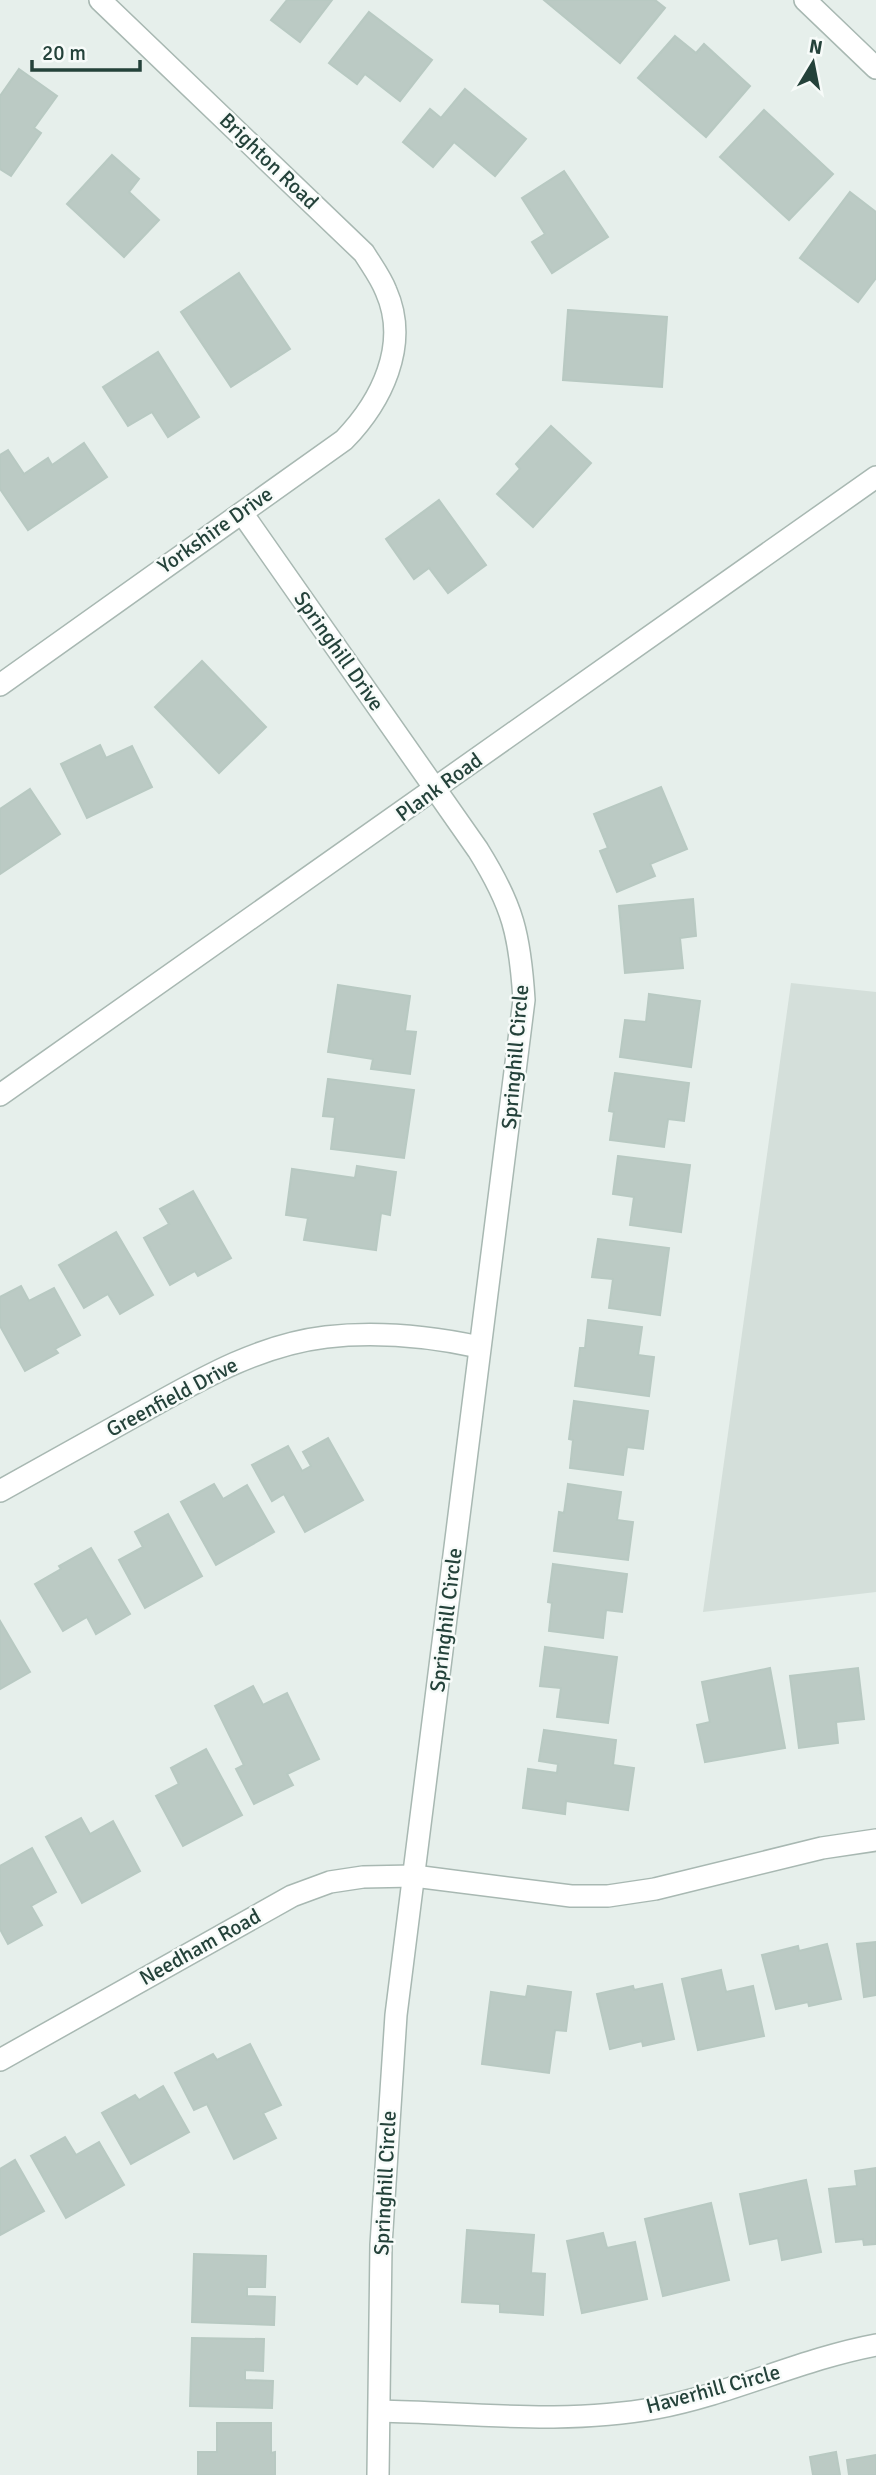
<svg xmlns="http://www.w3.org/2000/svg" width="876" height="2475" font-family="Signika,sans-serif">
	<rect width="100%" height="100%" fill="#e6efeb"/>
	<polygon fill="#d4dfda" points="791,983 876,992 876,1592 703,1612"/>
	<g fill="#bbcac4" stroke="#b8c9c2" stroke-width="2">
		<polygon points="287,0 332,0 300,42 271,20"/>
		<polygon points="544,0 655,0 665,8 620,63"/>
		<polygon points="369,12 432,60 400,101 365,74 357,84 329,63"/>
		<polygon points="675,36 696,53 704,44 750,86 706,137 638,78"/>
		<polygon points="19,69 57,96 34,128 41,133 11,176 0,169 0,96"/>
		<polygon points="465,89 526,139 495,176 454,142 433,167 403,142 430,109 441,118"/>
		<polygon points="764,110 833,174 789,220 720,157"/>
		<polygon points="112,155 139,179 129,192 159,220 124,257 67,204"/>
		<polygon points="564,171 608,237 552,273 532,242 545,234 522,198"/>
		<polygon points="850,192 876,212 876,278 858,302 800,258"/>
		<polygon points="239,273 290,349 231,387 181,312"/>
		<polygon points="568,310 667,317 662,387 563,380"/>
		<polygon points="158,352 199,417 168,437 152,412 128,426 103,387"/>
		<polygon points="551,426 591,463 533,527 497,494 520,469 516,464"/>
		<polygon points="84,443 107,477 28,530 0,489 0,455 8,450 24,474 48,458 52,465"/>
		<polygon points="439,500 486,565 448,593 429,568 414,579 386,539"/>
		<polygon points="202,661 266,727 219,773 155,707"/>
		<polygon points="100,745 106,758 132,746 152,787 87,818 61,764"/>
		<polygon points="661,787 687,849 650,864 655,876 617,892 600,851 608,848 594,814"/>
		<polygon points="30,789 60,834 0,874 0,809"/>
		<polygon points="693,899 696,936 680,938 683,968 625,973 619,906"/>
		<polygon points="338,985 410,996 405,1031 416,1032 410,1074 371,1069 373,1059 328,1052"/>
		<polygon points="649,994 700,1001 691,1067 620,1057 625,1020 646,1022"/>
		<polygon points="615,1073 689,1083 684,1121 668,1119 664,1147 610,1140 614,1112 609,1111"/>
		<polygon points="328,1079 414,1090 404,1158 331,1149 335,1117 323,1116"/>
		<polygon points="618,1156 690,1165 681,1232 630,1225 634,1197 613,1194"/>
		<polygon points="357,1166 396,1172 390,1215 381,1213 376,1250 304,1240 308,1218 286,1215 292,1169 355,1178"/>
		<polygon points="193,1191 231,1258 198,1276 195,1271 170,1285 144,1238 169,1224 160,1209"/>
		<polygon points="116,1232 153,1295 120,1314 108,1294 84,1308 59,1265"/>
		<polygon points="598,1239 669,1248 660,1315 609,1308 613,1279 592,1277"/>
		<polygon points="21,1286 29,1301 54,1288 80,1335 55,1349 58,1353 25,1371 0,1326 0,1297"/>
		<polygon points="588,1320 642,1327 638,1355 654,1357 649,1396 575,1386 580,1348 585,1348"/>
		<polygon points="574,1401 648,1411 643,1449 627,1447 623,1475 570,1468 573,1440 569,1439"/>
		<polygon points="328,1438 363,1500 305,1532 284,1494 272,1501 252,1465 288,1446 302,1471 311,1466 303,1452"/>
		<polygon points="214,1484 223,1499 247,1485 274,1532 216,1565 181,1502"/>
		<polygon points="568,1484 621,1492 617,1520 633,1522 628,1560 554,1551 559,1512 564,1513"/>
		<polygon points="168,1514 202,1576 145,1608 119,1560 143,1547 135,1532"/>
		<polygon points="91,1548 130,1614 96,1634 87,1617 63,1631 35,1584 61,1569 59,1566"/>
		<polygon points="553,1564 627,1574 622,1612 606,1610 603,1638 549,1631 552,1603 548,1602"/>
		<polygon points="0,1621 30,1672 0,1689"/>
		<polygon points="545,1647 617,1657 608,1723 557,1717 561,1688 540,1686"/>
		<polygon points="770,1668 785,1748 705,1762 697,1725 710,1722 702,1682"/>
		<polygon points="858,1668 864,1719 836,1722 838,1743 799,1748 790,1676"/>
		<polygon points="253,1686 263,1705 287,1693 319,1759 287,1774 293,1785 254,1804 236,1769 244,1765 215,1706"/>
		<polygon points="544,1730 616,1740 613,1765 634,1768 628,1810 566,1801 565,1814 523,1808 528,1769 557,1773 558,1764 539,1761"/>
		<polygon points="206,1749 242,1815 183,1846 156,1796 179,1784 171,1768"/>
		<polygon points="81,1818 90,1834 113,1821 140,1871 82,1903 46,1837"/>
		<polygon points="32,1848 56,1892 31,1906 42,1925 8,1944 0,1929 0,1866"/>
		<polygon points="876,1942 876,1995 864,1997 857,1944"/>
		<polygon points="827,1944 841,1999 809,2006 808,2002 776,2009 762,1955 798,1946 799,1951"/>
		<polygon points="721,1970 726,1992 753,1986 764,2036 698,2050 682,1979"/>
		<polygon points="662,1984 674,2039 643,2046 642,2041 610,2049 597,1994 633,1986 634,1990"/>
		<polygon points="528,1986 571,1992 566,2031 555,2030 549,2073 482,2064 491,1992 526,1997"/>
		<polygon points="250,2044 281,2105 263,2113 276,2138 234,2159 207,2104 194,2110 175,2073 213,2054 217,2060"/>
		<polygon points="163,2086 189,2132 131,2164 102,2113 135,2095 139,2100"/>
		<polygon points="65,2137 76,2155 99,2142 124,2185 66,2218 31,2156"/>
		<polygon points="15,2160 44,2211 0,2235 0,2169"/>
		<polygon points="876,2168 876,2244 864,2245 863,2239 836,2242 829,2189 857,2186 855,2171"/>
		<polygon points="806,2180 821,2252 782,2260 778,2238 750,2244 740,2194"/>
		<polygon points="711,2203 729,2280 663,2296 645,2219"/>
		<polygon points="467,2230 534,2235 531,2273 545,2274 543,2315 500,2312 500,2304 462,2302"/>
		<polygon points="603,2233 607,2248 635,2242 647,2299 582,2313 567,2241"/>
		<polygon points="194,2254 266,2256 265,2287 247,2287 247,2296 275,2297 274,2325 192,2322"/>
		<polygon points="192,2338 264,2339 263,2371 245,2370 245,2380 273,2381 272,2408 190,2406"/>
		<polygon points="217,2423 271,2423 271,2453 275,2452 275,2475 198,2475 198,2452 217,2452"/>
		<polygon points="836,2452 840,2475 813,2475 810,2457"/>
		<polygon points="876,2455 876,2475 849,2475 847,2460"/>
	</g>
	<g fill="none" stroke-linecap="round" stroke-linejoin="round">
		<defs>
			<g id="minor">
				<polyline points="805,0 876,68"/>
				<path d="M242,513L478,850C513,906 520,935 524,1000L396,2015L381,2245L378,2475"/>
				<path d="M0,685L344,440C381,402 410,345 386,291C381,278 372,266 364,253L100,0"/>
				<polyline points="0,1095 876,477"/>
				<path d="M0,1491C47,1465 93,1439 140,1413C199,1380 258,1345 326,1337C379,1331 428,1336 479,1347"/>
				<polyline points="0,2060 292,1896 330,1882 363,1877 414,1876 571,1896 608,1896 655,1889 822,1848 876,1840"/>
				<path d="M380,2411C472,2413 565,2425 656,2408C731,2394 801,2359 876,2345"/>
			</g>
		</defs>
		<use href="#minor" stroke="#a8b8b2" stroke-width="24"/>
		<use href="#minor" stroke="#fff" stroke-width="21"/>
	</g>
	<g text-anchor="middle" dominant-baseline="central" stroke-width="5" stroke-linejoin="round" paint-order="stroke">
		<g font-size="21" fill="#24423a" stroke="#f7fbf9">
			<text transform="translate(269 161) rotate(44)">Brighton Road</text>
			<text transform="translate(215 530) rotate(-35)">Yorkshire Drive</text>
			<text transform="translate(339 651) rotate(55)">Springhill Drive</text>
			<text transform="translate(439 787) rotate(-36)">Plank Road</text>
			<text transform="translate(515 1057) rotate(-85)">Springhill Circle</text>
			<text transform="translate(172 1397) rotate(-28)">Greenfield Drive</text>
			<text transform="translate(446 1620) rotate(-83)">Springhill Circle</text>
			<text transform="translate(200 1947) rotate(-29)">Needham Road</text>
			<text transform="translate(385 2183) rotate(-87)">Springhill Circle</text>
			<text transform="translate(713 2389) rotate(-15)">Haverhill Circle</text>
		</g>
	</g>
	<g transform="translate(813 63) rotate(10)" stroke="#f7fbf9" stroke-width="5" paint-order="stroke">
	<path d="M0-5L12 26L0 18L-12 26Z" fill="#24423a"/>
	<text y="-10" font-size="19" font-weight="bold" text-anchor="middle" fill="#24423a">N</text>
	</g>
	<path d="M32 60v10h108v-10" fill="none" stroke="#24423a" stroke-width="3.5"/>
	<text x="42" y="60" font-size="21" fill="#24423a" stroke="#f7fbf9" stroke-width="5" paint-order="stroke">20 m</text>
</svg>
